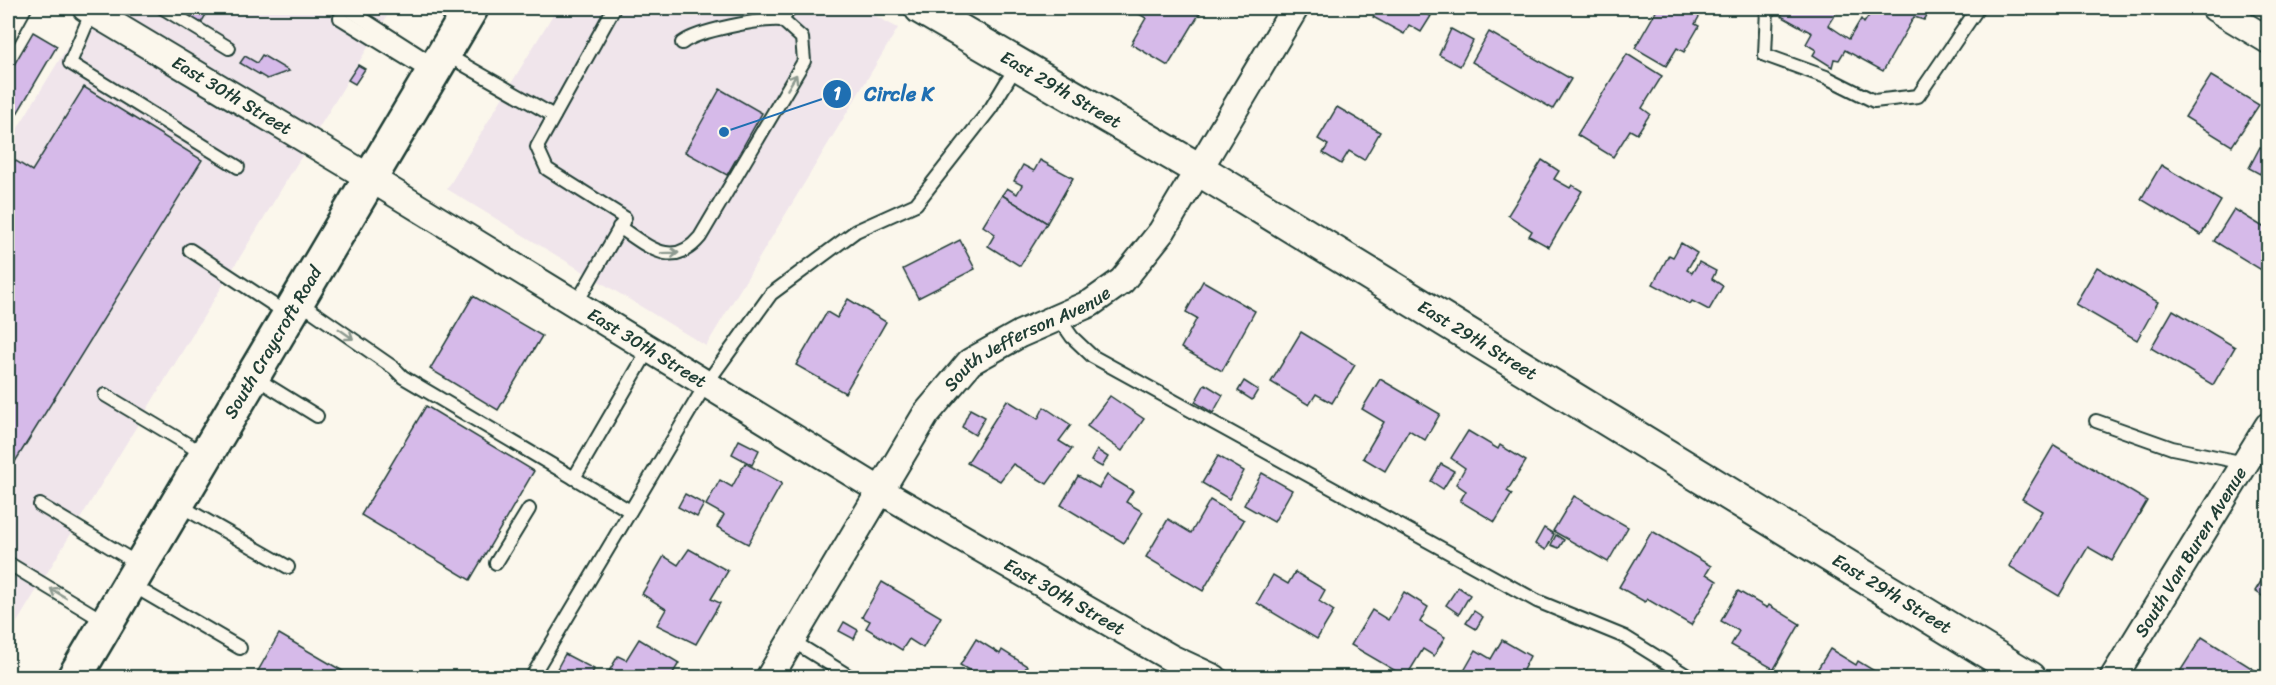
<svg xmlns="http://www.w3.org/2000/svg" width="2276" height="685" font-family="Sriracha,sans-serif">
	<rect width="100%" height="100%" fill="#fbf7ec"/>
	<filter id="ink" filterUnits="userSpaceOnUse"><feTurbulence type="fractalNoise" baseFrequency=".0167" numOctaves="2"/><feDisplacementMap in="SourceGraphic" scale="12" xChannelSelector="R" yChannelSelector="G"/><feConvolveMatrix kernelMatrix="1 2 1 2 8 2 1 2 1" color-interpolation-filters="sRGB"/></filter>
	<g filter="url(#ink)">
		<g fill="#f0e5eb">
			<polygon points="91,8 392,8 8,637 8,144"/>
			<polygon points="557,8 860,8 898,28 706,346 447,189"/>
		</g>
		<g fill="#d6bae9" stroke="#1f3d34" stroke-width="1.5">
			<polygon points="174,8 210,8 201,23"/>
			<polygon points="1136,8 1203,8 1168,66 1131,44 1146,18 1134,11"/>
			<polygon points="1379,8 1417,8 1431,16 1421,32 1409,25 1404,34 1373,17"/>
			<polygon points="1658,8 1704,8 1695,24 1699,26 1684,52 1677,48 1666,66 1635,48"/>
			<polygon points="1786,8 1836,8 1838,9 1828,25 1849,39 1861,19 1864,23 1874,8 1932,8 1924,20 1914,17 1883,71 1845,50 1839,60 1834,59 1832,67 1813,55 1816,50 1806,44 1812,33 1781,16"/>
			<polygon points="1451,29 1473,41 1460,66 1439,55"/>
			<polygon points="33,32 57,46 8,129 8,75"/>
			<polygon points="1489,32 1571,79 1553,109 1472,62"/>
			<polygon points="1627,54 1662,76 1642,108 1650,114 1637,134 1630,130 1613,157 1577,135"/>
			<polygon points="262,55 289,71 267,79 240,63 245,56 257,63"/>
			<polygon points="358,65 365,69 355,84 348,80"/>
			<polygon points="2211,76 2259,105 2232,146 2185,117"/>
			<polygon points="84,87 202,160 8,473 8,156 32,171"/>
			<polygon points="720,89 762,113 727,175 685,152"/>
			<polygon points="1337,107 1380,132 1364,160 1349,151 1341,164 1323,153 1328,145 1318,139"/>
			<polygon points="2260,147 2268,151 2268,157 2260,174 2249,168"/>
			<polygon points="1040,160 1073,178 1047,223 1002,195 1007,188 1017,194 1022,185 1014,181 1023,165 1034,171"/>
			<polygon points="1542,160 1559,171 1554,179 1570,188 1572,185 1582,191 1549,247 1529,236 1532,231 1508,215"/>
			<polygon points="2161,165 2221,201 2201,235 2141,199"/>
			<polygon points="1002,195 1047,223 1020,266 988,246 995,234 983,226"/>
			<polygon points="2234,209 2268,230 2268,274 2214,241"/>
			<polygon points="960,240 975,269 918,298 903,269"/>
			<polygon points="1681,243 1697,253 1687,270 1692,273 1699,262 1716,271 1712,279 1723,286 1709,310 1692,301 1690,304 1653,284 1669,255 1673,257"/>
			<polygon points="2097,267 2158,302 2137,340 2075,304"/>
			<polygon points="1203,281 1255,311 1222,371 1181,348 1197,318 1186,312"/>
			<polygon points="473,296 542,336 498,410 430,369"/>
			<polygon points="848,299 886,322 845,393 796,365 827,312 837,318"/>
			<polygon points="2173,310 2235,347 2213,385 2151,348"/>
			<polygon points="1301,332 1355,365 1332,403 1316,394 1309,405 1271,382"/>
			<polygon points="1380,379 1440,414 1425,440 1409,430 1385,471 1363,458 1384,422 1362,409"/>
			<polygon points="1244,381 1258,390 1252,400 1238,391"/>
			<polygon points="1205,384 1223,395 1213,413 1195,402"/>
			<polygon points="1110,396 1144,419 1122,451 1087,426"/>
			<polygon points="1007,400 1038,419 1044,407 1071,425 1059,441 1072,449 1047,484 1013,464 1000,481 967,463"/>
			<polygon points="426,406 534,471 470,580 361,515"/>
			<polygon points="970,409 985,417 975,435 962,427"/>
			<polygon points="1468,431 1498,449 1500,445 1526,461 1507,491 1512,494 1495,522 1460,501 1466,491 1456,484 1465,468 1451,458"/>
			<polygon points="739,440 759,450 752,465 732,454"/>
			<polygon points="2054,445 2147,501 2112,561 2088,547 2059,596 2009,566 2042,511 2022,499"/>
			<polygon points="1097,450 1108,457 1102,467 1091,461"/>
			<polygon points="1218,456 1244,471 1229,499 1202,483"/>
			<polygon points="745,463 782,483 748,544 717,527 724,515 706,505 720,480 732,487"/>
			<polygon points="1441,464 1454,471 1443,489 1431,481"/>
			<polygon points="1262,473 1292,490 1274,522 1244,505"/>
			<polygon points="1107,475 1133,491 1126,502 1143,512 1124,543 1061,505 1078,476 1099,488"/>
			<polygon points="685,494 704,504 697,517 678,507"/>
			<polygon points="1574,496 1628,527 1608,562 1553,531"/>
			<polygon points="1210,500 1244,520 1203,591 1146,557 1168,519 1191,533"/>
			<polygon points="1544,528 1554,534 1546,550 1535,544"/>
			<polygon points="1652,531 1711,566 1706,574 1717,581 1691,625 1647,599 1645,602 1619,587"/>
			<polygon points="1556,535 1564,540 1559,548 1551,545"/>
			<polygon points="689,549 728,571 711,599 720,603 696,644 657,625 666,609 642,594 664,556 678,565"/>
			<polygon points="2268,570 2268,600 2255,591"/>
			<polygon points="1295,572 1325,590 1319,601 1334,611 1317,639 1257,603 1273,575 1288,584"/>
			<polygon points="882,582 941,617 923,648 909,639 902,650 866,628 870,621 862,617"/>
			<polygon points="1458,587 1470,595 1459,614 1446,605"/>
			<polygon points="1738,591 1767,608 1769,605 1800,624 1774,669 1731,645 1739,631 1721,621"/>
			<polygon points="1404,592 1428,607 1420,622 1445,637 1434,656 1423,649 1406,677 1351,645 1372,610 1388,620"/>
			<polygon points="1474,611 1483,617 1476,629 1466,623"/>
			<polygon points="844,622 858,630 854,639 839,631"/>
			<polygon points="279,634 353,677 353,678 254,678"/>
			<polygon points="2202,637 2258,672 2254,678 2187,678 2179,673"/>
			<polygon points="639,639 679,663 670,678 605,678 618,656 626,660"/>
			<polygon points="976,639 1000,654 1002,650 1027,666 1020,678 971,678 972,672 960,665"/>
			<polygon points="1502,640 1530,656 1519,678 1460,678 1476,650 1491,659"/>
			<polygon points="1830,649 1856,665 1858,661 1886,678 1812,678"/>
			<polygon points="565,654 594,669 590,678 552,678"/>
		</g>
		<g fill="none" stroke-linecap="round" stroke-linejoin="round">
			<defs>
				<g id="service">
					<polyline points="163,8 229,48"/>
					<polyline points="346,8 435,65"/>
					<polyline points="614,8 537,147 547,169 625,218"/>
					<polyline points="1767,8 1765,55 1826,77 1874,101 1918,96 1978,8"/>
					<polyline points="92,11 70,63 238,167"/>
					<polyline points="340,18 431,74"/>
					<polyline points="8,39 25,8"/>
					<path d="M682,43C697,31 762,18 782,20L790,8"/>
					<polyline points="445,54 554,116"/>
					<path d="M619,227C647,245 672,271 700,237L804,61L802,38L782,20"/>
					<polyline points="190,250 289,315"/>
					<polyline points="299,302 394,368 403,377 630,511"/>
					<polyline points="576,304 623,222"/>
					<polyline points="1058,317 1072,337 1092,356 1537,601 1625,637 1691,678"/>
					<polyline points="254,377 317,416"/>
					<polyline points="105,395 204,454"/>
					<polyline points="2096,421 2172,448 2245,463"/>
					<polyline points="574,478 649,349"/>
					<polyline points="40,505 140,565"/>
					<polyline points="179,505 288,567"/>
					<polyline points="8,563 107,623"/>
					<polyline points="496,563 529,509"/>
					<polyline points="132,585 240,648"/>
					<polyline points="791,640 852,678"/>
					<polyline points="531,678 706,384 771,294 856,231 916,204 991,108 1017,65"/>
				</g>
				<g id="minor">
					<path id="s1" d="M86,8L370,178L881,491L1171,658L1214,678"/>
					<polyline points="2215,8 2268,40"/>
					<path id="s2" d="M769,678L926,414L970,362L1020,334L1091,303L1122,281L1162,231L1295,8"/>
					<path id="s3" d="M2113,678L2268,426"/>
				</g>
				<g id="tertiary">
					<path id="s4" d="M921,8L1198,169L2030,678"/>
				</g>
				<g id="secondary">
					<path id="s5" d="M74,678L471,8"/>
				</g>
			</defs>
			<use href="#service" stroke="#1f3d34" stroke-width="16"/>
			<use href="#minor" stroke="#1f3d34" stroke-width="30"/>
			<use href="#tertiary" stroke="#1f3d34" stroke-width="36"/>
			<use href="#secondary" stroke="#1f3d34" stroke-width="38"/>
			<use href="#service" stroke="#fbf7ec" stroke-width="12"/>
			<use href="#minor" stroke="#fbf7ec" stroke-width="26"/>
			<use href="#tertiary" stroke="#fbf7ec" stroke-width="32"/>
			<use href="#secondary" stroke="#fbf7ec" stroke-width="33"/>
		</g>
		<defs><path id="oneway-shaft" d="M-6 0H5M1.5-3L5.5 0L1.5 3" fill="none" stroke-width="1.6" stroke-linecap="round" stroke-linejoin="round" transform="scale(1.5)"/></defs>
		<g stroke="#8d9a90">
			<use href="#oneway-shaft" transform="translate(792 82) rotate(-59)"/>
			<use href="#oneway-shaft" transform="translate(670 253) rotate(-2)"/>
			<use href="#oneway-shaft" transform="translate(346 334) rotate(35)"/>
			<use href="#oneway-shaft" transform="translate(58 593) rotate(-149)"/>
		</g>
	</g>
	<g text-anchor="middle" dominant-baseline="central" stroke-width="6" stroke-linejoin="round" paint-order="stroke">
		<g font-size="18" fill="#1f3d34" stroke="#fbf7ec">
			<text stroke="none"><textPath href="#s4" startOffset="162">East 29th Street</textPath></text>
			<text stroke="none"><textPath href="#s1" startOffset="170">East 30th Street</textPath></text>
			<text stroke="none"><textPath href="#s2" startOffset="436">South Jefferson Avenue</textPath></text>
			<text stroke="none"><textPath href="#s4" startOffset="648">East 29th Street</textPath></text>
			<text stroke="none"><textPath href="#s5" startOffset="390">South Craycroft Road</textPath></text>
			<text stroke="none"><textPath href="#s1" startOffset="656">East 30th Street</textPath></text>
			<text stroke="none"><textPath href="#s3" startOffset="148">South Van Buren Avenue</textPath></text>
			<text stroke="none"><textPath href="#s4" startOffset="1134">East 29th Street</textPath></text>
			<text stroke="none"><textPath href="#s1" startOffset="1142">East 30th Street</textPath></text>
		</g>
	</g>
	<path fill="none" stroke="#1f6fb2" stroke-width="2" d="M724 132L837 94"/>
	<g fill="#1f6fb2" stroke="#fbf7ec" stroke-width="2">
		<circle cx="724" cy="132" r="6"/>
		<circle cx="837" cy="94" r="15"/>
	</g>
	<g font-size="18" text-anchor="middle" font-weight="bold" fill="#fff">
		<text x="837" y="100">1</text>
	</g>
	<g font-size="20" text-anchor="middle" font-weight="bold" fill="#1f6fb2" stroke="#fbf7ec" stroke-width="6" stroke-linejoin="round" paint-order="stroke">
		<text x="899" y="101">Circle K</text>
	</g>
	<rect width="2276" height="685" fill="none" stroke="#fbf7ec" stroke-width="30"/>
	<rect x="15" y="15" width="2246" height="655" fill="none" stroke="#1f3d34" stroke-width="2" filter="url(#ink)"/>
</svg>
